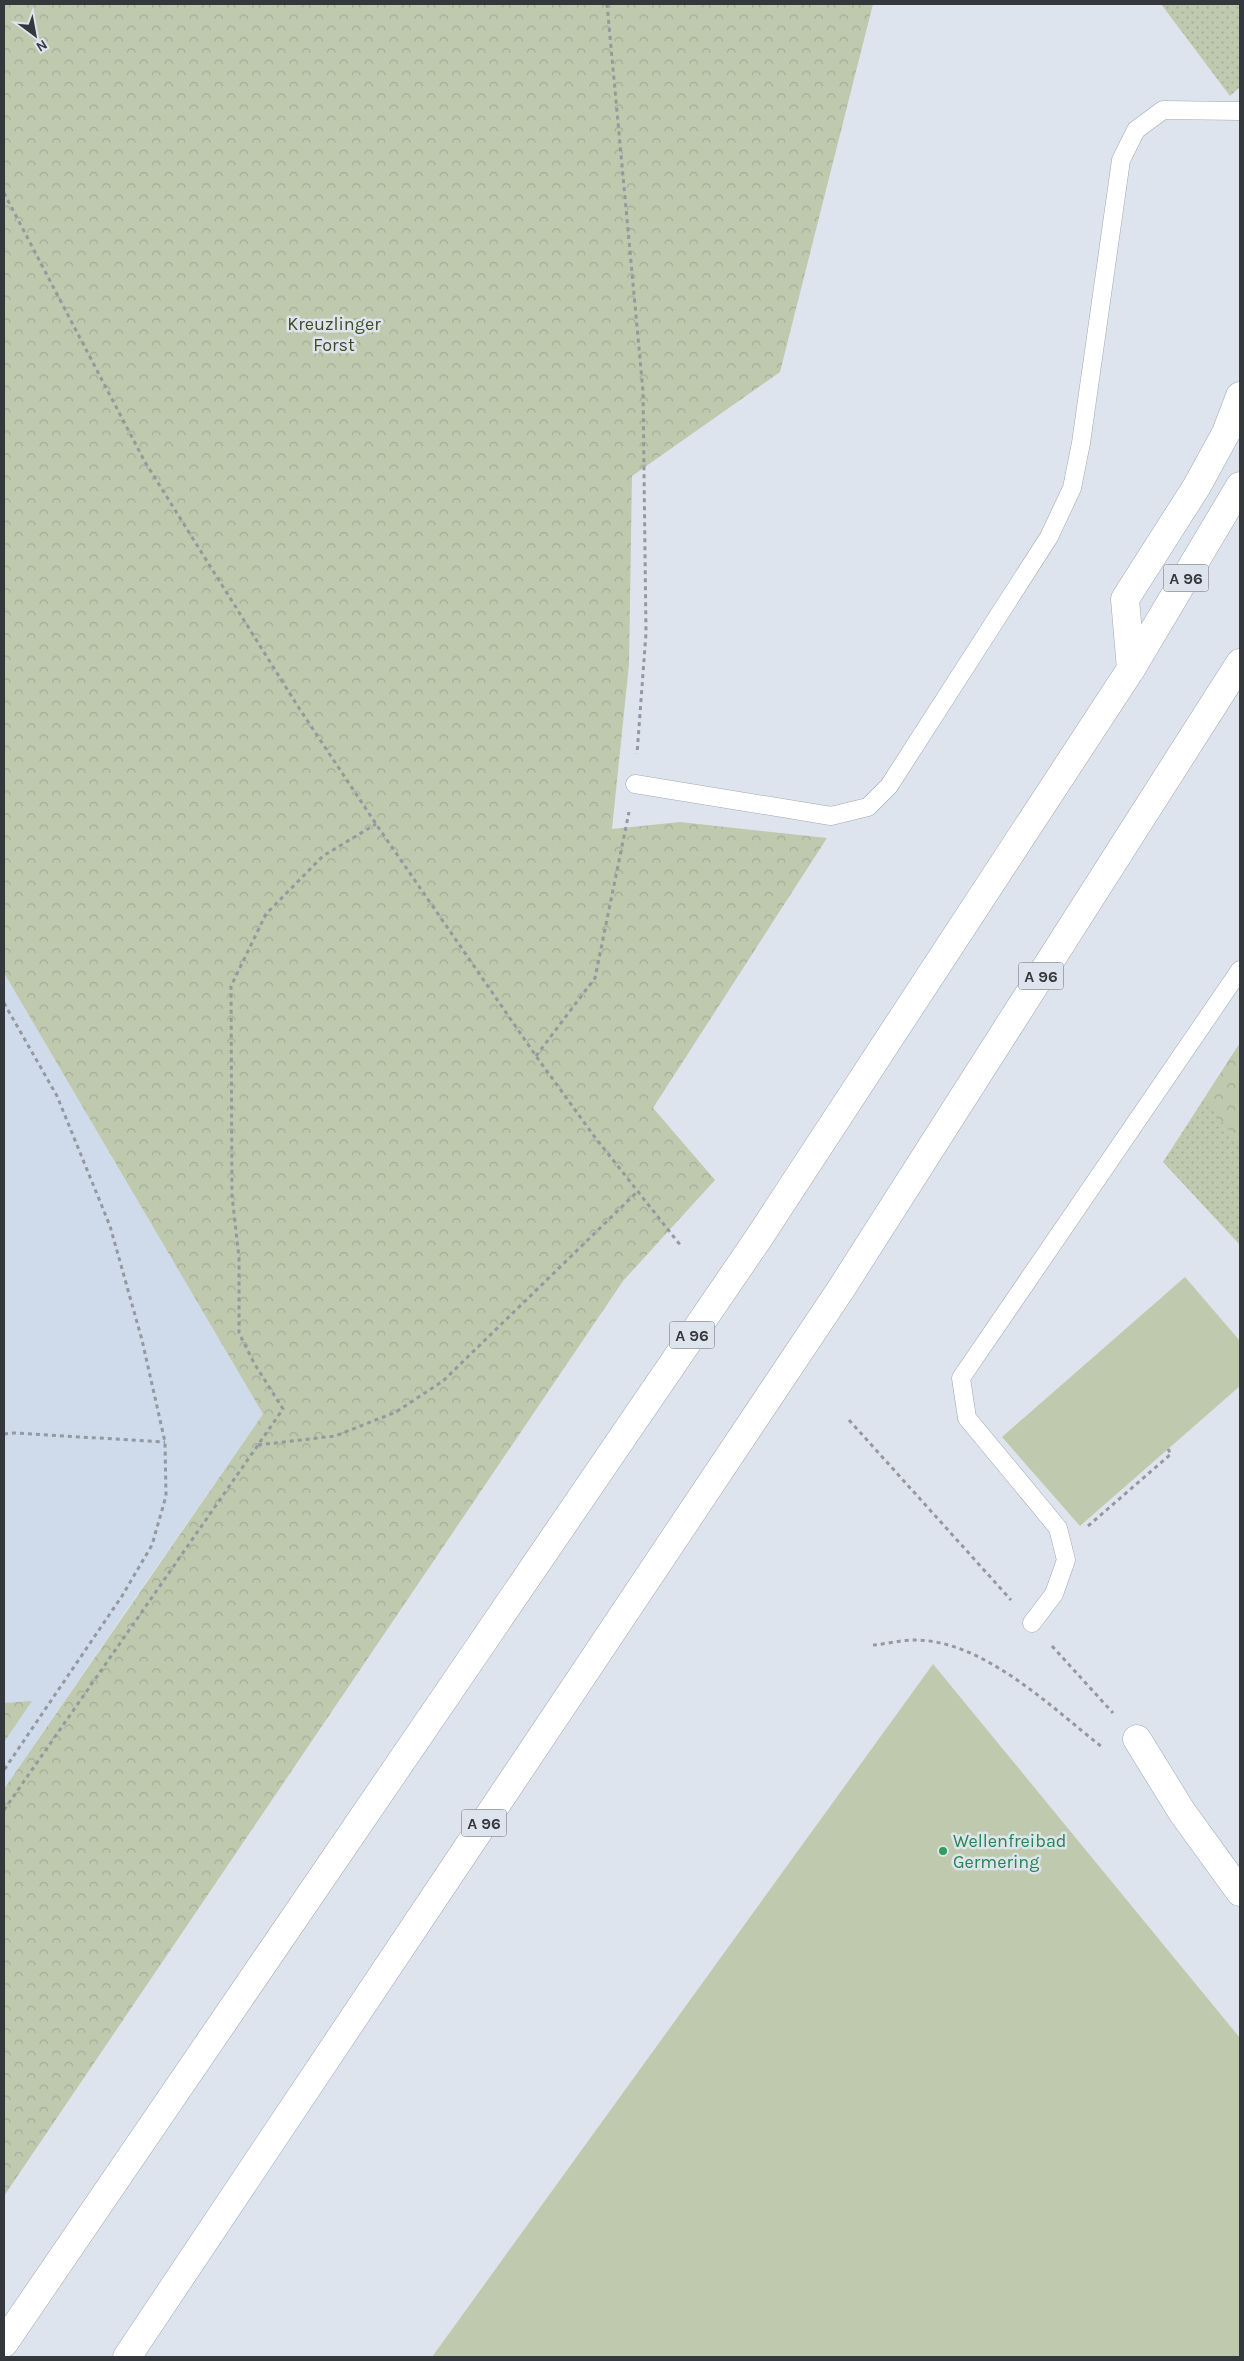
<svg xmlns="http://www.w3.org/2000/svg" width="1244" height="2361" font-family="Karla,sans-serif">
	<defs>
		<pattern id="grass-dots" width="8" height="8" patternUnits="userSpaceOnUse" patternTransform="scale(1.25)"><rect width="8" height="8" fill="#bec9ae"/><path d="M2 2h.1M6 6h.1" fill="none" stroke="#a4ad97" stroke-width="1.8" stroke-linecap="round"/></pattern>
		<pattern id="forest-crowns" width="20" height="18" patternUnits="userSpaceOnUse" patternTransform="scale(1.25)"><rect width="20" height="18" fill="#bec9ae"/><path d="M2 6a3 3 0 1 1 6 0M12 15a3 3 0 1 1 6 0" fill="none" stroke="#a4ad97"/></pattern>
	</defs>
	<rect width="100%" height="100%" fill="#dde4ed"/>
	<polygon fill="#cfdaea" points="4,973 263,1414 134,1599 4,1789"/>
	<g fill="url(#grass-dots)">
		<polygon points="1161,4 1240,4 1240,87 1230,96"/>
		<polygon points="1240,1043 1240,1245 1163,1162"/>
	</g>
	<g fill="url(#forest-crowns)">
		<polygon points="4,4 873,4 780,372 632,476 629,664 612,829 680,822 827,838 653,1108 715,1180 623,1281 4,2196 4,1789 263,1414 4,973"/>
		<polygon points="1240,1043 1240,1144 1204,1099"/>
		<polygon points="32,1701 4,1742 4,1703"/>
	</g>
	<g fill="#bec9ae">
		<polygon points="1185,1277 1240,1341 1240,1386 1080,1526 1002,1437"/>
		<polygon points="933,1664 1240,2038 1240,2357 432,2357"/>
	</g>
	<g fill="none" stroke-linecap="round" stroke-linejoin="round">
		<defs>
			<g id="service">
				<polyline points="635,784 831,816 868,807 889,786 1049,537 1072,488 1081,443 1121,160 1136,130 1163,110 1240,111"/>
				<polyline points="1032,1623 1054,1594 1066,1560 1058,1528 967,1418 961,1378 1240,970"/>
			</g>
			<polyline id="minor" points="1137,1739 1182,1812 1240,1892"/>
			<g id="motorway">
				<polyline points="1131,669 1125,599 1197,486 1226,433 1240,396"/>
				<polyline points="4,2343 758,1239 1131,669 1240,486"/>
				<polyline points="127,2357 841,1289 1240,663"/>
			</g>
		</defs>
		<use href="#service" stroke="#a1a7b0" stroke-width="19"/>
		<use href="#minor" stroke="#a1a7b0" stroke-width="29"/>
		<use href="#motorway" stroke="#a1a7b0" stroke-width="29"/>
		<g stroke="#9499a0" stroke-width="3" stroke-dasharray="4 4" stroke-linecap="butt">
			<polyline points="607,4 643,391 646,633 637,754"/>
			<polyline points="4,193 145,462 297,705 376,824 536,1056 594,1136 681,1246"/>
			<polyline points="4,1003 57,1096 110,1226 142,1340 165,1442 166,1496 152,1545 122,1596 4,1770"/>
			<polyline points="536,1056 595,978 629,812"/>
			<polyline points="849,1420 1011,1600"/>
			<polyline points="4,1434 14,1433 165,1442"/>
			<polyline points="258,1445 335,1436 396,1412 443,1381 638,1191"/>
			<polyline points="1088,1526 1171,1454 1168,1449"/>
			<path d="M873,1645C886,1644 901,1640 915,1640C983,1640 1051,1707 1102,1747"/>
			<polyline points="1052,1646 1113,1713"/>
			<polyline points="4,1810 283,1409 254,1363 239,1333 239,1258 232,1195 231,986 266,914 323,856 376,824"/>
		</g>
		<use href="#service" stroke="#fff" stroke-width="18"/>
		<use href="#minor" stroke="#fff" stroke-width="28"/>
		<use href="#motorway" stroke="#fff" stroke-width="28"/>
	</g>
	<circle fill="#2e9e5b" stroke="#dde4ed" stroke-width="2" cx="943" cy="1851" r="5"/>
	<g text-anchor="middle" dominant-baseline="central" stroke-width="5" stroke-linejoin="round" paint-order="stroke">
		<g fill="#dde4ed" stroke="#676b70" stroke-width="1">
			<rect x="1163.5" y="564.5" width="45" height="27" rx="4"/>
			<rect x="1018.5" y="962.5" width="45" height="27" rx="4"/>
			<rect x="669.5" y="1321.5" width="45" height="27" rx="4"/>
			<rect x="461.5" y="1809.5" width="45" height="27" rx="4"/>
		</g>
		<g font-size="16" font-weight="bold" fill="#34373b">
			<text x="1186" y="578">A 96</text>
			<text x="1041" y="976">A 96</text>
			<text x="692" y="1335">A 96</text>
			<text x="484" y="1823">A 96</text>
		</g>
		<g font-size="18" fill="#3d4d20" stroke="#dde4ed">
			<text x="334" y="324">Kreuzlinger<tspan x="334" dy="21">Forst</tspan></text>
		</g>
		<g font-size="18" fill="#27864d" stroke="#dde4ed" text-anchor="start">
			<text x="953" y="1841">Wellenfreibad<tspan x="953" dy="21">Germering</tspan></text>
		</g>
	</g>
	<rect width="1244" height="2361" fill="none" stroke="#34373b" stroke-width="10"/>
	<g transform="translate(35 35) rotate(148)" stroke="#dde4ed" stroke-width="4" paint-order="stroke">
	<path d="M0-4L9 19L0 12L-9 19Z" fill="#34373b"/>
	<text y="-8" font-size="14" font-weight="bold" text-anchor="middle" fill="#34373b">N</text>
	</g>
</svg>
